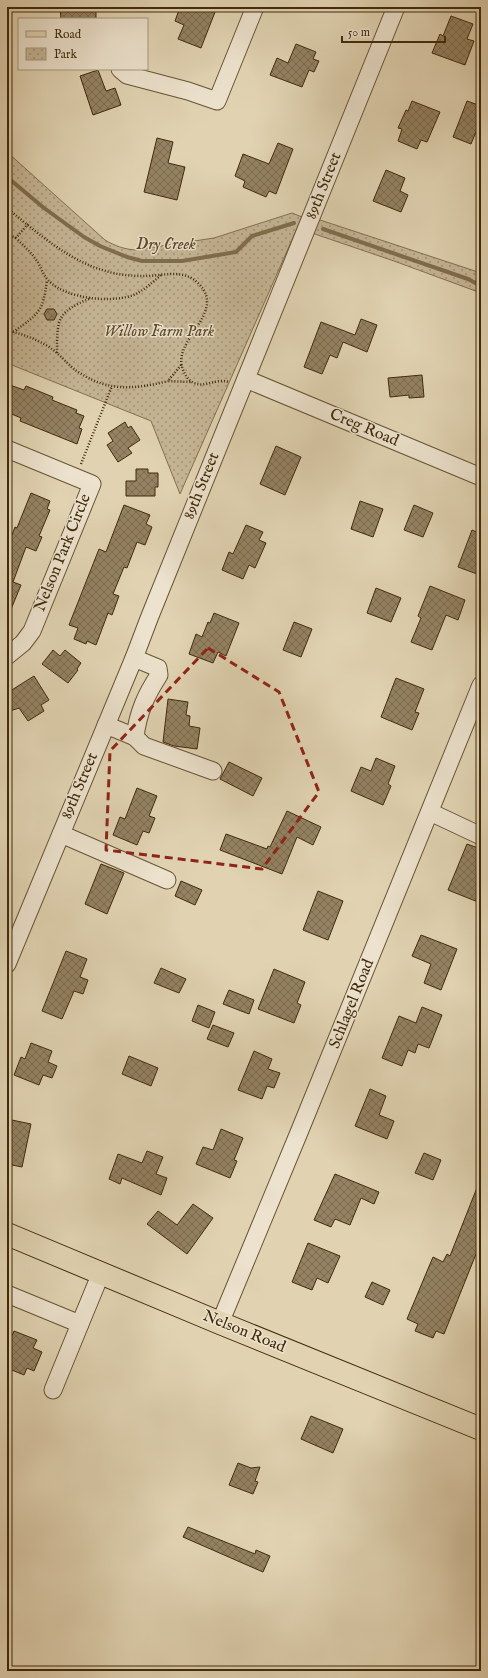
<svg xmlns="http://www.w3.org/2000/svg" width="488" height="1678" font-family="'IM FELL English',serif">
	<defs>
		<pattern id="park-dots" width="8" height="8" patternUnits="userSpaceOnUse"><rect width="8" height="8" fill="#c6b696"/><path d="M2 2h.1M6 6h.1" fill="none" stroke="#a29479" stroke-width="1.8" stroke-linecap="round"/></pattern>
		<pattern id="building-cross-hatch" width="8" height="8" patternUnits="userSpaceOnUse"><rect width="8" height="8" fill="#948262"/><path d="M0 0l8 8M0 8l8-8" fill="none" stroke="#7a6b4f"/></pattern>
	</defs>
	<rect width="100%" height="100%" fill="#e1d3b2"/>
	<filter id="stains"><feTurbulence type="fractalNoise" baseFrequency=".005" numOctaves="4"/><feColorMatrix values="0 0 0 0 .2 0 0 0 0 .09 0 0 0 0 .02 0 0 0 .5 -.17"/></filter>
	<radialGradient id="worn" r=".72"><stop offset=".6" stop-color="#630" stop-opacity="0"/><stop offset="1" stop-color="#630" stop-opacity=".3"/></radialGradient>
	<g fill="url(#park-dots)" stroke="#837050">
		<path d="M7,152L105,240C115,246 124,249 135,250L214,238L292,213L302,217L180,494L151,421L7,363Z"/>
		<polygon points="311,217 475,271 481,275 481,293 394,261 306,231"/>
	</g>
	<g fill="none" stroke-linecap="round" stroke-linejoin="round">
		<g stroke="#806d4d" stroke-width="4">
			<polyline points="7,177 44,208 84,237 100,246 127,257 142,261 182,261 236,252 252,236 294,223"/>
			<polyline points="323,229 468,279 481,286"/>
		</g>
	</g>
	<g fill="url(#building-cross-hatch)" stroke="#402a0b">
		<polygon points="60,7 96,7 96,19 61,19"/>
		<polygon points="180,7 217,7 201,48 178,39 184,25 175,21"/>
		<polygon points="451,16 473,24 467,39 474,41 465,65 432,53 440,34 443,36"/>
		<polygon points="296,44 316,52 313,59 319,61 314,72 309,70 302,87 270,75 277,58 288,63"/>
		<polygon points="98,70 106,91 115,88 121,105 93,115 80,76"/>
		<polygon points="412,101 440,112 427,142 421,140 417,149 398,141 402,129 398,128 406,110 408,111"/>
		<polygon points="467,101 481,106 481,128 478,127 471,144 453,137"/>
		<polygon points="157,138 173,142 168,163 185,167 177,200 144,192"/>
		<polygon points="278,143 293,149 276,194 269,191 266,197 243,187 245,181 235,176 243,154 269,164"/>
		<polygon points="386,170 405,178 400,191 408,195 401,212 373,201"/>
		<polygon points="47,309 54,309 57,314 54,320 47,320 44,314"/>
		<polygon points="361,319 377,325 367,352 343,342 337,358 330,355 322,374 304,367 321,322 355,335"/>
		<polygon points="422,375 424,397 409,398 409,395 390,397 388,378"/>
		<polygon points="7,384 24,390 26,386 53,397 52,400 77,410 76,413 84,416 79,428 82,429 77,444 20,421 21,418 7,412"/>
		<polygon points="125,422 128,428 131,426 140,440 128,448 132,453 118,462 107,445 113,441 108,433"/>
		<polygon points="276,446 301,457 285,495 260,484"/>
		<polygon points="136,469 148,469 148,473 158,473 158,487 155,487 155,496 126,496 126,481 136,481"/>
		<polygon points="31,493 50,501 47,509 50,510 39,536 42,537 36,551 26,547 13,582 21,585 7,619 7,558 10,550 7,548 7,533 12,535 15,527 17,528"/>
		<polygon points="360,501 383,509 373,537 351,529"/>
		<polygon points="124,505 150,515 146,524 152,527 145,545 137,542 127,568 124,567 113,594 119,596 112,615 108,613 96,645 87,641 86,644 74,639 78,628 69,625 99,549 106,552"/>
		<polygon points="414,505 433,513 423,537 404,530"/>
		<polygon points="246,525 263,532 259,540 266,543 255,568 249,565 243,579 222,570 229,552 233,554"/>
		<polygon points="472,530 481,534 481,564 477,574 458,567"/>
		<polygon points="430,586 465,600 458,620 446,615 432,650 411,642 421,618 418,616"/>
		<polygon points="376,588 401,598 391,622 367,613"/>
		<polygon points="214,613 239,623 226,656 218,652 213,663 189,654 196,634 202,637 208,622 210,623"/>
		<polygon points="294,622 312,629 301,657 283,650"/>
		<polygon points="53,650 60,656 65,650 81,663 77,669 78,670 68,683 42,664"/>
		<polygon points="34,676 49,700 41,705 44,711 28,721 19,708 7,712 7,693"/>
		<polygon points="396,678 424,689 415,712 419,713 412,730 381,717"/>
		<polygon points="168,699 188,702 186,715 190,716 189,726 200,728 197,749 174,746 163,742"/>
		<polygon points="376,758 395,766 388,784 391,786 383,805 351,791 361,767 371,771"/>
		<polygon points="229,762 262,778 253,796 220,779"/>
		<polygon points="137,788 157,796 149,816 155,818 149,833 143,831 137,845 113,835 120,817 125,819"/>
		<polygon points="287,811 321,827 313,845 297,837 282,874 220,850 226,834 267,849 268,846 270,847"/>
		<polygon points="467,844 481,849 481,873 477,883 481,885 481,894 478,902 448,890"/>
		<polygon points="101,864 124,873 107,914 85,904"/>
		<polygon points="181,881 202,890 195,905 175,896"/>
		<polygon points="318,891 343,901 328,940 303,930"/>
		<polygon points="421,935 457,949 441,990 424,983 431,964 412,956"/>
		<polygon points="66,951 87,959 80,977 88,980 83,994 74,991 62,1019 42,1011"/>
		<polygon points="161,968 186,979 179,993 154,983"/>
		<polygon points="274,969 305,982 297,1003 301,1005 294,1023 258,1009"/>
		<polygon points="229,990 254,1000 249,1014 223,1004"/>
		<polygon points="198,1005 215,1012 209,1028 192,1021"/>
		<polygon points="422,1007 442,1015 429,1048 418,1044 415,1053 408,1050 402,1066 382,1058 399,1016 416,1023"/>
		<polygon points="213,1025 234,1033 228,1047 207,1039"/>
		<polygon points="31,1043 52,1051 48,1062 57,1066 52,1078 43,1075 39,1085 14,1075 21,1057 25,1059"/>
		<polygon points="254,1051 272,1059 268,1069 280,1073 274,1088 267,1086 262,1099 238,1090"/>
		<polygon points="129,1056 158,1068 151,1086 122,1074"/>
		<polygon points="370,1089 386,1096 379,1115 394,1121 387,1139 355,1126"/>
		<polygon points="7,1119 31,1124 22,1167 7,1164 10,1142 7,1139"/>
		<polygon points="221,1129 243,1138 234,1160 237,1161 230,1178 196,1164 203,1147 213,1150"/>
		<polygon points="147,1151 163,1157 156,1174 167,1178 161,1195 122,1178 120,1184 109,1179 118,1154 142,1163"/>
		<polygon points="424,1153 441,1160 433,1180 415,1173"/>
		<polygon points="335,1174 379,1192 374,1204 361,1198 350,1225 335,1219 331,1227 314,1220"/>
		<polygon points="480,1180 481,1256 476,1254 444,1334 436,1331 433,1338 415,1331 418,1324 407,1319 433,1257 443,1262 447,1254 450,1256"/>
		<polygon points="193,1204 213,1218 187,1254 147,1224 158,1211 177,1225"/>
		<polygon points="308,1243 340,1256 328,1283 317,1278 312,1290 292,1282"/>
		<polygon points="372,1282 390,1290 383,1305 365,1297"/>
		<polygon points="14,1331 37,1340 33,1348 42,1352 34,1371 27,1368 24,1375 7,1368 7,1337 11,1338"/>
		<polygon points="311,1416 343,1429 333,1453 301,1439"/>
		<polygon points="238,1463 251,1468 260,1467 255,1481 258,1482 253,1494 229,1485"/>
		<polygon points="188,1527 255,1554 256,1550 270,1556 263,1572 183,1537"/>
	</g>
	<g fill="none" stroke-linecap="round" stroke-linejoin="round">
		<defs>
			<g id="minor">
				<polyline points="120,69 127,75 188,91 217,101 255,7"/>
				<polyline points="246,379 481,477"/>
				<polyline points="7,449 92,484 32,631 23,643 7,656"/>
				<path d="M134,658L158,668L159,675C146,695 138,712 135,737L144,746L213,771"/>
				<polyline points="106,725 135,737"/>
				<polyline points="430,812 481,836"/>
				<polyline points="61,834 167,880"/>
				<polyline points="7,964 134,658 150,616 396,7"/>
				<polyline points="7,1294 80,1324 101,1273"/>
				<polyline points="220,1323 300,1130 481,685"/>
				<polyline points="53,1390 80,1324"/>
			</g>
			<polyline id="major" points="7,1234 220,1323 481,1429"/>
		</defs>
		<use href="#minor" stroke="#685435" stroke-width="19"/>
		<use href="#major" stroke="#402a0b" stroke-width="24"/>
		<g stroke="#402a0b" stroke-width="2.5" stroke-dasharray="1 2" stroke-linecap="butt">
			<path d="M7,208C35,231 70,262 106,271C118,275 132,276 145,276C163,276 184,268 199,284C228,314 168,341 184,372C186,376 189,381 194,383C206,388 215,378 229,382"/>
			<path d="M28,224L16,238C24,246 31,252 37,261C41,267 43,275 48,280C65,299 113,304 136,294C145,289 153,282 161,275"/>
			<polyline points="7,234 16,238"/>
			<path d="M7,330C25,335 43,341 57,353C65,360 71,368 80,373C108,392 137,389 168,381"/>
			<path d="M13,332C39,314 43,312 47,280"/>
			<path d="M57,353C57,318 57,312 91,298"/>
			<polyline points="181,365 168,381 191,382"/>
			<polyline points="81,464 112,386"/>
		</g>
		<use href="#minor" stroke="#ece2cd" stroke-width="17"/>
		<use href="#major" stroke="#e1d3b2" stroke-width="22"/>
	</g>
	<path fill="none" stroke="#8f2418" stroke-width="3" stroke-dasharray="8 5" stroke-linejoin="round" d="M208,648L279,692L319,792L262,869L106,850L110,751Z"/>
	<g text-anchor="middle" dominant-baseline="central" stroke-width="3" stroke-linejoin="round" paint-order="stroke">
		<g font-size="16" fill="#402a0b" stroke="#ece2cd">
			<text transform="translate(324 186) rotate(-68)">89th Street</text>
			<text transform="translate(364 428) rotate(23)">Creg Road</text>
			<text transform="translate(202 486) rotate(-68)">89th Street</text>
			<text transform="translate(63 553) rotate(-68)">Nelson Park Circle</text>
			<text transform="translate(80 786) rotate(-67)">89th Street</text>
			<text transform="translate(352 1004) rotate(-68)">Schlagel Road</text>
			<text transform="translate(244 1332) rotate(22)">Nelson Road</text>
		</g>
		<g font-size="16" font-style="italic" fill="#5b4627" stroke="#ece2cd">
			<text x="159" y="332">Willow Farm Park</text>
		</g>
		<g font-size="17" font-style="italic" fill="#5a4626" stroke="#ece2cd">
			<text x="166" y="244">Dry Creek</text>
		</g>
	</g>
	<rect width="488" height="1678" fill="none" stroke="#e1d3b2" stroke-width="24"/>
	<rect x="8" y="8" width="472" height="1662" fill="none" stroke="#402a0b" stroke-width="2"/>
	<rect x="12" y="12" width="464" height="1654" fill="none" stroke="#402a0b"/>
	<rect x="18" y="18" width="130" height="52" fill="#ece2cd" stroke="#a7987f"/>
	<rect x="26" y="31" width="20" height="6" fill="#e1d3b2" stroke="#a7987f"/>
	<text x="54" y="38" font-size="12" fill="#402a0b">Road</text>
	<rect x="26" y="48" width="20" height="12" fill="url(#park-dots)" stroke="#a7987f"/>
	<text x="54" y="58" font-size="12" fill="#402a0b">Park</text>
	<path d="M342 36v6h103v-6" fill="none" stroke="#402a0b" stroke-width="2"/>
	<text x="348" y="36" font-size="12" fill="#402a0b" stroke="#ece2cd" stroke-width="3" paint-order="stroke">50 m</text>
	<rect width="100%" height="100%" filter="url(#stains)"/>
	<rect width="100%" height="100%" fill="url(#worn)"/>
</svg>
